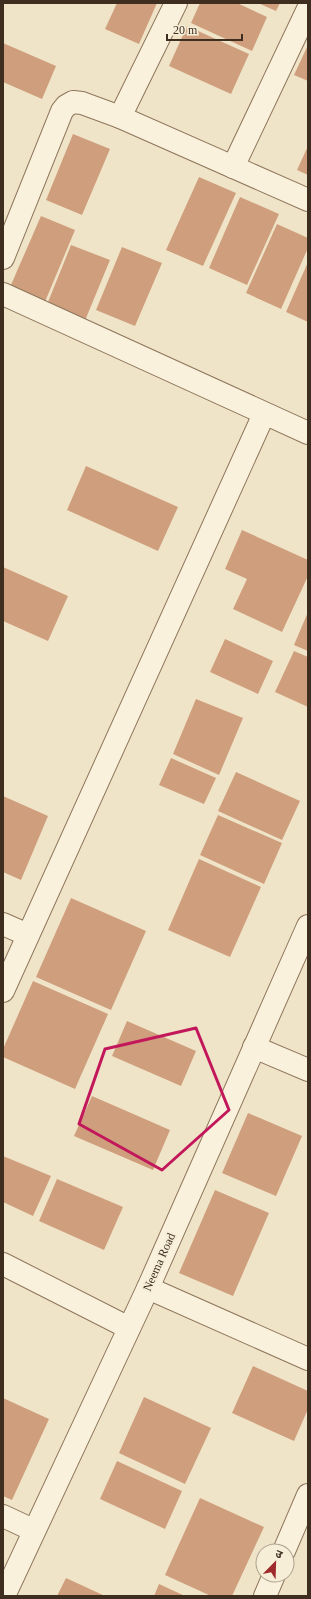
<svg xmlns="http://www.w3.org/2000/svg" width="311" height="1599" font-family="'Times New Roman','Noto Sans Devanagari',serif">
	<rect width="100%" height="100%" fill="#f0e4c8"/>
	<g fill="#cf9f7d">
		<polygon points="117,3 157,3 139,44 105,29"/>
		<polygon points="200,3 237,3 267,17 252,51 191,23"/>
		<polygon points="258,3 280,3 276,11"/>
		<polygon points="187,26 249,54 231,94 169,66"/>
		<polygon points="3,43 56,66 42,99 3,82"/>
		<polygon points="308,45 308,81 294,75"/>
		<polygon points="73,134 110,149 82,215 46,200"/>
		<polygon points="308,146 308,175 297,170"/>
		<polygon points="199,177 236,193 203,266 166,250"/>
		<polygon points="240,197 279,214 247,285 209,268"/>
		<polygon points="41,216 75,230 42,309 7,294"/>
		<polygon points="277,224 308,238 308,248 281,309 246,293"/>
		<polygon points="71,245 110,260 84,323 46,307"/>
		<polygon points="122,247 162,263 135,326 96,310"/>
		<polygon points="308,262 308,322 286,312"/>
		<polygon points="86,466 178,507 158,551 67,510"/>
		<polygon points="242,530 308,560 308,576 282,632 233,609 247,579 225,569"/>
		<polygon points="3,567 68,596 48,641 3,621"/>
		<polygon points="308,612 308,651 294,645"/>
		<polygon points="225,639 273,661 258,694 210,672"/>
		<polygon points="294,651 308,657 308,707 275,692"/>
		<polygon points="196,699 243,718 219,775 173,754"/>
		<polygon points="171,758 216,778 204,804 159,785"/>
		<polygon points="236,772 300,801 282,840 218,811"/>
		<polygon points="3,796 48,816 21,880 3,872"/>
		<polygon points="218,815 282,843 264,884 200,855"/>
		<polygon points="199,859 261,887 230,957 168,930"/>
		<polygon points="71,898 146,931 111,1010 36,977"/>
		<polygon points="33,981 108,1014 75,1089 3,1057 3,1049"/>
		<polygon points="127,1021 196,1051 181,1086 112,1056"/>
		<polygon points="92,1096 170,1130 153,1170 74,1136"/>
		<polygon points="248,1113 302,1136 276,1196 222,1173"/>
		<polygon points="3,1156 51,1176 33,1216 3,1202"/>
		<polygon points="57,1179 123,1207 104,1250 39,1221"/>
		<polygon points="215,1190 269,1213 233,1296 179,1273"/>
		<polygon points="253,1366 308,1391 308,1409 294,1441 232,1413"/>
		<polygon points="144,1397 211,1428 185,1484 119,1453"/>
		<polygon points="3,1398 49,1419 12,1500 3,1496"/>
		<polygon points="117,1461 182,1491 165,1529 100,1499"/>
		<polygon points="200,1498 264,1527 232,1596 211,1596 165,1575"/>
		<polygon points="66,1578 105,1596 57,1596"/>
		<polygon points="159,1584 185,1596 154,1596"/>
	</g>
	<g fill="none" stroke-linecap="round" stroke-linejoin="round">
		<defs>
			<g id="minor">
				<polyline points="120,117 176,3"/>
				<polyline points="233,167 308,9"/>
				<polyline points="3,258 62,111 66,106 73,102 82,103 120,117 308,200"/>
				<polyline points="3,294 308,433"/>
				<polyline points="3,924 28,935"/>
				<polyline points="3,991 264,414"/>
				<polyline points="254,1047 308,1070"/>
				<polyline points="3,1264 129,1328"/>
				<polyline points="148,1288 308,1359"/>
				<polyline points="3,1516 33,1530"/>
				<polyline points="284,1551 308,1495"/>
				<polyline points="4,1596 148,1288 308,926"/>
				<polyline points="265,1596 274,1575"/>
			</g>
		</defs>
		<use href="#minor" stroke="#8d765c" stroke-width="24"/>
		<use href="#minor" stroke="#faf1dc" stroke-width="22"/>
	</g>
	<path fill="none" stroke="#c2185b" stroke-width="3" stroke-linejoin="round" d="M196,1028L229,1110L162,1170L79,1124L105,1049Z"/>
	<g text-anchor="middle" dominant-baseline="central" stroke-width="4" stroke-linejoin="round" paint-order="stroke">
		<g font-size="12" fill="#3d2e20" stroke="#f7eed8">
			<text transform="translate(159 1262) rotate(-66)">Neema Road</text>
		</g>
	</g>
	<rect width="311" height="1599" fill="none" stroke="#3d2e20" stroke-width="8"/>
	<g transform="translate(275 1563) rotate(23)"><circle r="19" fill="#f7eed8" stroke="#ada18e"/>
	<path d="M0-3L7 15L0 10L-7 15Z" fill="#9e2a2b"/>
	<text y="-6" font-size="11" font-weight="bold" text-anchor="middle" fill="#3d2e20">उ</text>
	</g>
	<path d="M167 34v6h75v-6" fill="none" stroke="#3d2e20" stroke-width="2"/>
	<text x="173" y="34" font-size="12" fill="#3d2e20" stroke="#f7eed8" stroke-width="3" paint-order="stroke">20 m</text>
</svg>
